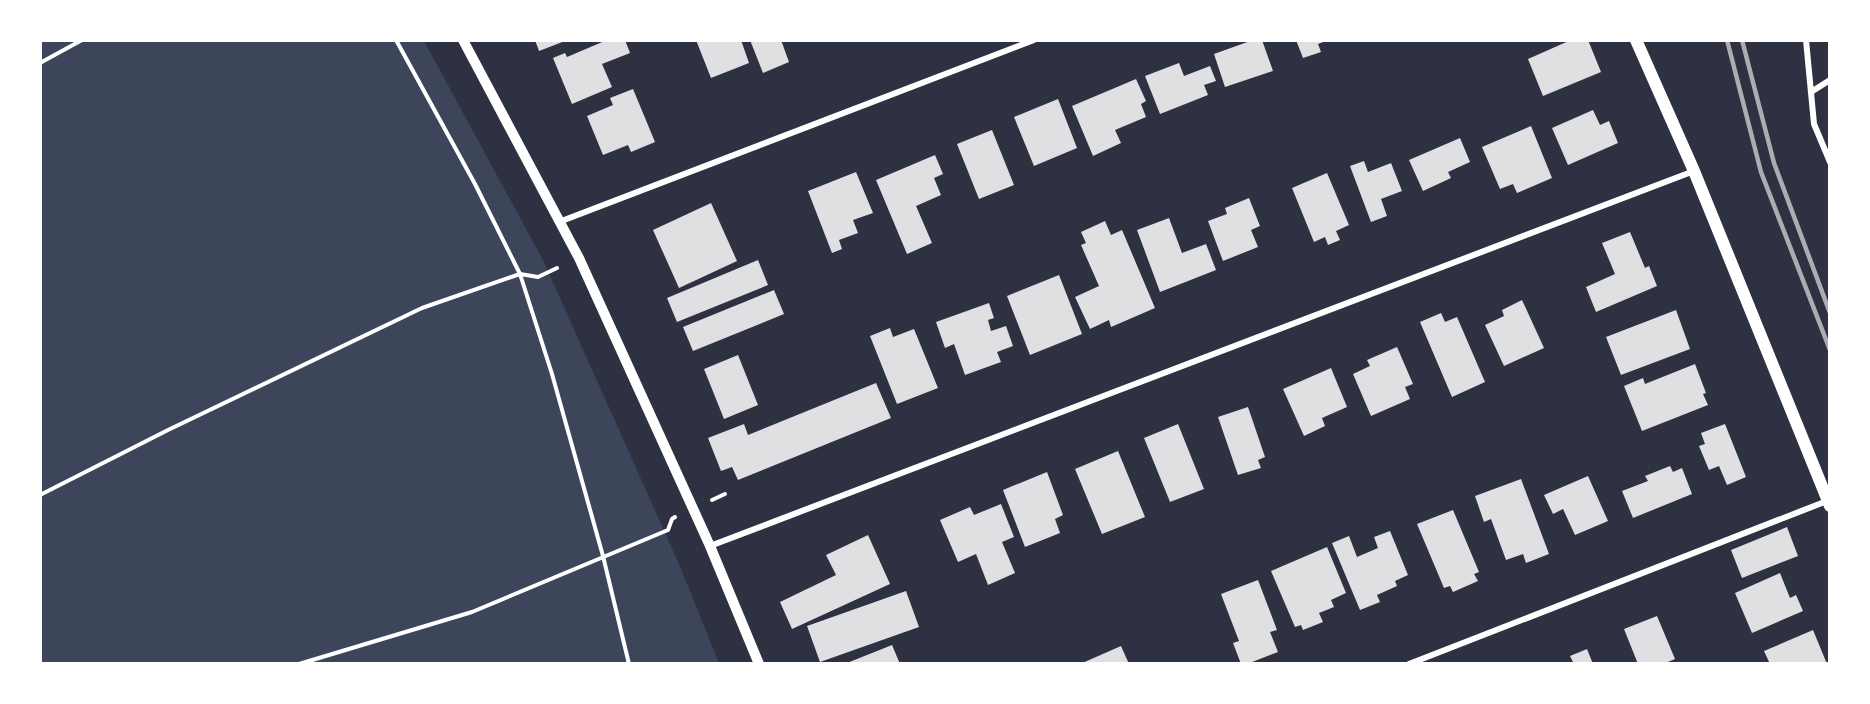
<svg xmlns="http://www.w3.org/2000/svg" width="1870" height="704" font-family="Cabin,sans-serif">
	<rect width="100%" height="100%" fill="#2d3142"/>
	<polygon fill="#3c4559" points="40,41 424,41 543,260 679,564 719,663 41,663"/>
	<g fill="#e0e0e3">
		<polygon points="535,40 565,40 565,41 539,51"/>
		<polygon points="607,40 625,40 630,53 602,64 612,87 572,104 553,58 565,53 567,57"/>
		<polygon points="696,40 741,40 749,63 711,78"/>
		<polygon points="750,40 781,40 789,62 763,73"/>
		<polygon points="1253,40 1262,40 1273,71 1225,87 1214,54"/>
		<polygon points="1296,40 1326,40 1326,41 1318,44 1321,52 1303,58"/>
		<polygon points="1571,40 1588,40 1601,72 1543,96 1528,59"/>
		<polygon points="1179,63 1184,76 1210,66 1216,81 1204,85 1208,95 1160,114 1145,76"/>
		<polygon points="1136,79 1146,101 1141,104 1146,117 1115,130 1121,143 1093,156 1072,106"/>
		<polygon points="633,89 655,142 631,152 628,145 603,155 587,116 613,105 610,98"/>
		<polygon points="1058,99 1077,148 1034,166 1014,117"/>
		<polygon points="1593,110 1600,125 1609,121 1618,143 1568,165 1552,128"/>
		<polygon points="1531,126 1552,178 1517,193 1513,184 1500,189 1482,147"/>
		<polygon points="992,130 1014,185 979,199 957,144"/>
		<polygon points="1460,138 1470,162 1448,172 1451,178 1423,191 1409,160"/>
		<polygon points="935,155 943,174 934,178 941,195 916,206 932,243 907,254 876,180"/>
		<polygon points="1364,161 1368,172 1391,163 1402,191 1381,199 1387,216 1371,222 1350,166"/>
		<polygon points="856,172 873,213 853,220 858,233 839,240 842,249 832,253 808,191"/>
		<polygon points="1327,173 1349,225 1336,231 1340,240 1328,245 1325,237 1314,242 1292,188"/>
		<polygon points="1249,198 1260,226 1251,230 1258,247 1223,261 1208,221 1227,214 1225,208"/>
		<polygon points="711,203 737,261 679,288 653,230"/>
		<polygon points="1169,218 1182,253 1206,244 1216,270 1160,292 1137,230"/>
		<polygon points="1105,221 1111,235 1122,230 1155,308 1111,327 1109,320 1090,329 1075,297 1099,286 1081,245 1086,243 1081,232"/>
		<polygon points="1630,232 1645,268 1649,266 1657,286 1596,312 1586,287 1615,274 1602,243"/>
		<polygon points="758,260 768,285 677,322 667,298"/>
		<polygon points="1059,275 1082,334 1030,355 1007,296"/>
		<polygon points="774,290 784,314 693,351 683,327"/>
		<polygon points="1522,300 1544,348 1504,366 1485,325 1504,316 1502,310"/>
		<polygon points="989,303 994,318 988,320 991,331 1006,326 1013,346 997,352 1001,362 965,375 954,344 945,348 936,322"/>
		<polygon points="1676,310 1690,349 1621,375 1606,337"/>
		<polygon points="1441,313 1445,322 1457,317 1485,382 1452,397 1420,322"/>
		<polygon points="890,328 893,337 914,329 938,388 897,404 870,336"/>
		<polygon points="1397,347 1413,384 1405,387 1410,399 1371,416 1353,374 1370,366 1367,360"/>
		<polygon points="738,355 758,405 724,419 704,369"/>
		<polygon points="1695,364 1706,393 1703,394 1708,405 1642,431 1624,386 1643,378 1645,384"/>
		<polygon points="1331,368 1347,407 1322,418 1325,426 1304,436 1283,389"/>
		<polygon points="876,383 891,418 738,480 732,467 721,471 708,438 744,424 748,435"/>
		<polygon points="1248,407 1265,457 1258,460 1261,468 1238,475 1218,417"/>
		<polygon points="1178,424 1204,489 1170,502 1144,438"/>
		<polygon points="1725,424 1746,477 1727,485 1719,466 1709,470 1699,446 1705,444 1701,433"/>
		<polygon points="1118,451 1145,517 1102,534 1075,469"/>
		<polygon points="1670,466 1673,472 1682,468 1692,494 1633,518 1622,491 1648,481 1645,476"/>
		<polygon points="1047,472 1063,515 1055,519 1060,533 1025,547 1003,490"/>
		<polygon points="1588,476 1608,521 1575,535 1563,509 1553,514 1544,495"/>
		<polygon points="1521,479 1549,554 1526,563 1523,554 1506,560 1491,519 1484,522 1475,496"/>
		<polygon points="1001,504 1014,537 1002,542 1015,573 988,585 976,554 958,562 940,520 970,507 974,515"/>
		<polygon points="1453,510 1479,572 1474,574 1478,581 1453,592 1450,586 1444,588 1417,524"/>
		<polygon points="1787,527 1798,556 1742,578 1731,550"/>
		<polygon points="1390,531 1408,575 1395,581 1397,586 1377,595 1380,602 1360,610 1332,543 1349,536 1357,557 1378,548 1374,537"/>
		<polygon points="868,535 890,584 792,629 780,602 836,575 826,555"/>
		<polygon points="1327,547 1346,593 1331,600 1334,607 1319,613 1323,622 1303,630 1301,625 1295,627 1271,571"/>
		<polygon points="1780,573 1790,598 1796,595 1803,611 1752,633 1735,593"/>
		<polygon points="1258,580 1277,630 1270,632 1278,652 1247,664 1241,664 1233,643 1239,641 1221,594"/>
		<polygon points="906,591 919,627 820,662 807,626"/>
		<polygon points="1657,616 1675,659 1663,664 1638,664 1624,629"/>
		<polygon points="1813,630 1827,664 1770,664 1764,651"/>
		<polygon points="892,645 900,664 847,664 847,663"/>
		<polygon points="1121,646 1129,664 1080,664"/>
		<polygon points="1587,649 1593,664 1569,664 1573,662 1570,656"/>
	</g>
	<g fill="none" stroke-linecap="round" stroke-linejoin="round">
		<g stroke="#fff" stroke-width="4">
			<polyline points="396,40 475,184 520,274 552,374 603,556 629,664"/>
			<polyline points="40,63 82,40"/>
			<polyline points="40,495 168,430 422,308 520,274 538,277 557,268"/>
			<polyline points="712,500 725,494"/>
			<polyline points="299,664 472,612 668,530 672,519 675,517"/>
		</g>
		<g stroke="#fff" stroke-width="6">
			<polyline points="1806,40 1814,124 1830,162"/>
			<polyline points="1811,92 1830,80"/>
			<polyline points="559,222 1034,40"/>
			<polyline points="710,546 1694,171"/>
			<polyline points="1409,664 1827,501"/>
		</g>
		<polyline stroke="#fff" stroke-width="10" points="463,40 579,258 710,546 759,664"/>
		<polyline stroke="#fff" stroke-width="12" points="1636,40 1694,171 1830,506"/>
		<g stroke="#abadb3" stroke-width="4.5">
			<polyline points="1727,40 1761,172 1830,350"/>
			<polyline points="1742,40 1774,163 1830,313"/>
		</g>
	</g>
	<rect width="1870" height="704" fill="none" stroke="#ffffff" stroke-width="84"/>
</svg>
